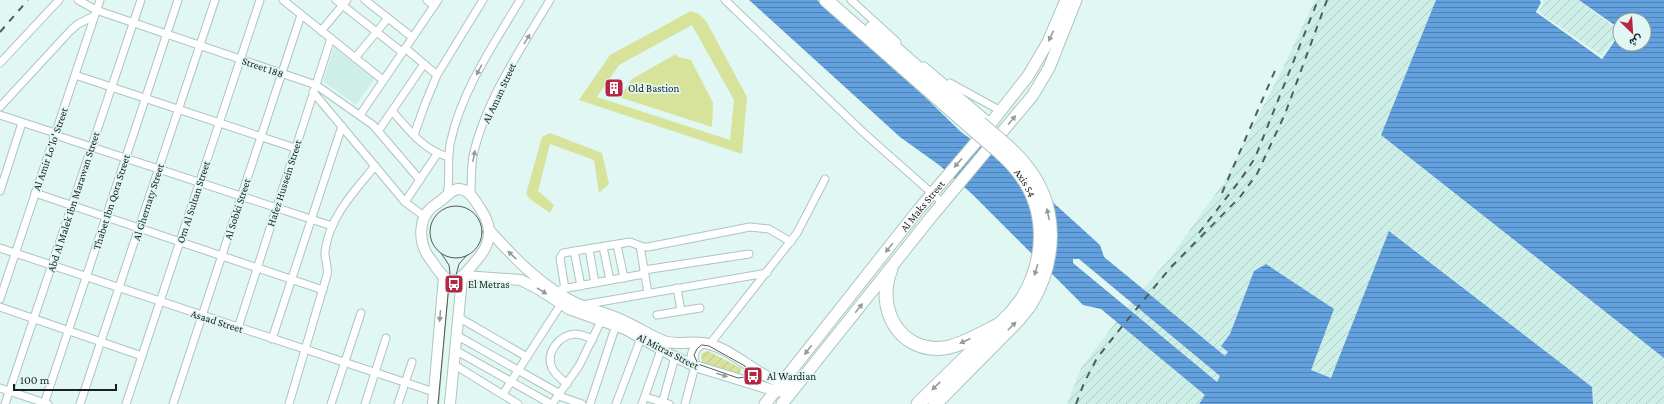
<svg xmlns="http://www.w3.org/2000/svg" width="1664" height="404" font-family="'Crimson Pro',Vazirmatn,serif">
	<defs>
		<pattern id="industrial-furrows" width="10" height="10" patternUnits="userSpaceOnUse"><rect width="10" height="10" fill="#ceeee8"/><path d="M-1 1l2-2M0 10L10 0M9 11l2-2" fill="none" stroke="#b0ccc7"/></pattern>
		<pattern id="garden-furrows" width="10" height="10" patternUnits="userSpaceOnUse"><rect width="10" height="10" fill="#d7e39a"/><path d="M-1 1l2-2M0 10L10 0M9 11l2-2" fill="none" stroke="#b8c284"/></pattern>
		<pattern id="water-rules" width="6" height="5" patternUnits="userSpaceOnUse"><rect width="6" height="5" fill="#63a0de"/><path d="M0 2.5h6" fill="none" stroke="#5182b4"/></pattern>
	</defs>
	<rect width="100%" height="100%" fill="#e1f7f3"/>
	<polygon fill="#ceeee8" points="334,47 374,79 356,105 323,81"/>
	<g fill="url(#industrial-furrows)">
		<polygon points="1315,0 1436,0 1381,135 1664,358 1664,404 1593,404 1592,387 1390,231 1331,379 1311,370 1254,271 1230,334 1221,346 1228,352 1225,356 1201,359 1220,376 1217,382 1201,392 1205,395 1199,404 1067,404 1081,368 1124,311 1170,258 1224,182 1282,70"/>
		<polygon points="1540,0 1579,0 1620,29 1620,33 1602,59 1536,12 1541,3"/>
	</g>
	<g fill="#d7e39a" fill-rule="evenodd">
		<path d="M691,11L699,14L706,21L747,97L742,154L579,100L610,55ZM692,25L734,100L730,140L597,97L619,65Z"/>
		<polygon points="676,54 678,57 691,60 713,103 712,127 619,97 632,79"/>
		<polygon points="550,133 602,153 609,184 599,193 594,160 550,144 538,191 554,205 550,213 530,199 526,194 542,137"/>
	</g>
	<polygon fill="url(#garden-furrows)" points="708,351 739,367 741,369 740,374 736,376 702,362 701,355 704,352"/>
	<g fill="url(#water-rules)" fill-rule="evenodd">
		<path d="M749,0H817L926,98L961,132L1036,187L1100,245L1104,257L1225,356L1228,352L1221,346L1230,334L1254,271L1266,264L1334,309L1311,370L1331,378L1389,231L1592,387L1593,404H1199L1205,395L1101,309L1083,305L971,193L939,165L900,137ZM1073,259H1079L1220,376L1217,382L1073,263Z"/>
		<polygon points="1436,0 1540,0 1541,3 1536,12 1602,59 1620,33 1620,44 1644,44 1644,20 1620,20 1620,29 1579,0 1664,0 1664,358 1381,135"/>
	</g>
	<polygon fill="#e1f7f3" points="1540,0 1543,0 1543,3 1539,12 1602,56 1620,31 1577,0 1620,29 1620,33 1602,59 1536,12 1541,3"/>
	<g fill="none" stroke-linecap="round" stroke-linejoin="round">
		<defs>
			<g id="street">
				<polyline points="78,0 96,10 316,85 373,125 420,180"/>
				<polyline points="283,0 383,80"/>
				<polyline points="336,0 402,52"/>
				<polyline points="365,0 412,37"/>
				<polyline points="427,0 434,6"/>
				<polyline points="725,0 865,134 943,203"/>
				<polyline points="851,0 897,42"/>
				<polyline points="321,31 347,0"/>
				<polyline points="405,48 437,75"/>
				<polyline points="355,58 388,18"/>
				<polyline points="0,63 59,0"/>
				<polyline points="924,66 991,123"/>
				<polyline points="75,75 295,148"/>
				<polyline points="950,83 1001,111"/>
				<polyline points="313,92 405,202 425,217"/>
				<polyline points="0,107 71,30 78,24 94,16"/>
				<path d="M392,111C410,131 422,149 448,157"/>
				<polyline points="0,115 55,133"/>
				<polyline points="360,115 438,0"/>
				<polyline points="379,130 424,64"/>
				<polyline points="55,135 332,226"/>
				<polyline points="414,135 425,104 437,75 483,0"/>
				<polyline points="0,191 22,123"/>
				<polyline points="35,193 323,290"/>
				<path d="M447,195C451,177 446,159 451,140C462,90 494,44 520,0"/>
				<path d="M471,195C471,182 471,169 473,156C485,101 522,47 550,0"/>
				<polyline points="405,202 437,154"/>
				<polyline points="617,245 624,278"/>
				<polyline points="640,246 648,293"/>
				<polyline points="603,247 610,280"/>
				<polyline points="0,248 434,392"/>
				<polyline points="589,249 595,283"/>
				<polyline points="574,251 581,286"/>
				<polyline points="644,270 749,254"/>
				<polyline points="677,288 681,311"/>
				<polyline points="562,289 644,274"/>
				<polyline points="565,289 560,258 563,253 630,242 643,247 648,247 750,227 769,229 791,242"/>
				<polyline points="0,299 100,0"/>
				<polyline points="582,305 767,273"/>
				<polyline points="0,307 142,356"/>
				<polyline points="657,315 700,308"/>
				<polyline points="458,317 527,357"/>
				<polyline points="238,328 331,38"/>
				<polyline points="456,335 560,394"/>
				<polyline points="272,339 342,126"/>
				<polyline points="710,344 797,233 825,179"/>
				<polyline points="455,350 551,404"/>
				<polyline points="453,364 518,404"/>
				<path d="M567,384C562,379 555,375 552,368C545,353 559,335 575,334C581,334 587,337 593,339"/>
				<polyline points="0,388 48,404"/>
				<polyline points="503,394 561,304"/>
				<polyline points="559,396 582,404"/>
				<polyline points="645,397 669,404"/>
				<polyline points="5,404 141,0"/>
				<polyline points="44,404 178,0"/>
				<polyline points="80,404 215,0"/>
				<polyline points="126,404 260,0"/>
				<polyline points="173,404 301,15"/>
				<path d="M289,404L327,275C329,267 324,259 325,251C330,216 354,192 375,166"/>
				<polyline points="331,404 361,313"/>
				<polyline points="365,404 386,338"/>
				<polyline points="398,404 412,362"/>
				<polyline points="552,404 579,366 601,321"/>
				<polyline points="590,404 616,325"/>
				<polyline points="616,404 641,338"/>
				<polyline points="642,404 661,350"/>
				<polyline points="662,404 675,357"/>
				<polyline points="685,404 695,366"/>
			</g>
			<g id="secondary">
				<path d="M458,189C467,189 471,195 476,202C482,212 489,220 489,232C489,248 479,257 470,268C464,274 460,282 450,280C441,278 434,263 428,256C419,242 418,220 431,208C435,205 439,202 443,199C448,195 451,190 458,189Z"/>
				<path d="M464,276L521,280L540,290L569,309L625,329L671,355L695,366L776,391L786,392L794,389C788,382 781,382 773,379C751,370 732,350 709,344C695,340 681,345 667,342C653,338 640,328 626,322C611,314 594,311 578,304C543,288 515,259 490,231"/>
				<path d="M695,366C690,357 693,348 702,343"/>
				<polyline points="433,404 444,277"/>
				<polyline points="450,404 462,278"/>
			</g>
			<g id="primary">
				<path id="s1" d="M765,404L919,209L976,142L1028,76L1048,42L1066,0"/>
				<polyline points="782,404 932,216 1033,95 1049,68 1076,0"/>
			</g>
			<g id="highway">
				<polyline points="826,0 974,130"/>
				<polyline points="872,28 980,123"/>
				<path d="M891,269C875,308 899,353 944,348C961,346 984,332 1000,324"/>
				<polyline points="918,404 1011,313 1022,299"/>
				<polyline points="935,404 1018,320 1030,305"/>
			</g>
		</defs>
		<use href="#street" stroke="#aec4c0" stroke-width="9"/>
		<use href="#secondary" stroke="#aec4c0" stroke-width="12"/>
		<use href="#primary" stroke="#aec4c0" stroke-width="13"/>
		<use href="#highway" stroke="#aec4c0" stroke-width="15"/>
		<use href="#street" stroke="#fff" stroke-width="7"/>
		<use href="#secondary" stroke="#fff" stroke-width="10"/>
		<use href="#primary" stroke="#fff" stroke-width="11"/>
		<use href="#highway" stroke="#fff" stroke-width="13"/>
		<g stroke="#505c5a" stroke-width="1">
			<circle cx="456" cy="232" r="26"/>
			<polyline points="454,283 459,264 467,255"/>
			<polygon points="702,345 709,346 745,366 753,376 738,378 698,364 694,355 697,349"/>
			<polyline points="438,404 450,273 449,265 441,253"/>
		</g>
		<g stroke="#505c5a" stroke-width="2" stroke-dasharray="7 7" stroke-linecap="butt">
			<polyline points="0,32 28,0"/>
			<polyline points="1222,193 1277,66"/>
			<polyline points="1199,233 1241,179 1255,158 1318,0"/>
			<polyline points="1076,404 1084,383 1097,358 1120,329 1171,267 1240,197 1257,174 1285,114 1327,0"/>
		</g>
		<defs>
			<g id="highway-bridge">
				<path d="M980,123C995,136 1013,149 1025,165C1059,206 1057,260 1030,305"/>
				<path id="s2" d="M974,130C988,143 1004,154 1016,169C1048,207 1047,258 1022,299"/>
			</g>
		</defs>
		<use href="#highway-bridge" stroke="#aec4c0" stroke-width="15" stroke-linecap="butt"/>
		<use href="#highway-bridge" stroke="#fff" stroke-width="13"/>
	</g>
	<defs><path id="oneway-solid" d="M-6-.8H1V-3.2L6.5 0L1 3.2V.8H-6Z"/></defs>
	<g fill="#989b9b">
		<use href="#oneway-solid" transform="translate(1051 36) rotate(115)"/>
		<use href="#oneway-solid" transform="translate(527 39) rotate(-59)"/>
		<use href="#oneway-solid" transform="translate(479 70) rotate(118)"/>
		<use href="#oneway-solid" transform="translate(1012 120) rotate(-50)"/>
		<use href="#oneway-solid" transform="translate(474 156) rotate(-79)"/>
		<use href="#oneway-solid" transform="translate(958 163) rotate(131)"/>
		<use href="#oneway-solid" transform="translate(1048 214) rotate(-102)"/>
		<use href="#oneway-solid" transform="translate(889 248) rotate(129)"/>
		<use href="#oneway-solid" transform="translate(512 255) rotate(-136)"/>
		<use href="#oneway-solid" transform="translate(1036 270) rotate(107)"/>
		<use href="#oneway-solid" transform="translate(542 291) rotate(32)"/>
		<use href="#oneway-solid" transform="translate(859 308) rotate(-51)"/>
		<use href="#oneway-solid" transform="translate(440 316) rotate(95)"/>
		<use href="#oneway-solid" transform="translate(1012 326) rotate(-45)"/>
		<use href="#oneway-solid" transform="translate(965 341) rotate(155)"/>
		<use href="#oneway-solid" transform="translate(808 350) rotate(127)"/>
		<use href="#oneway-solid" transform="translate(722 375) rotate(18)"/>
		<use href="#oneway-solid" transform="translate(936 386) rotate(136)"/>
	</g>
	<defs>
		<symbol id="building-square" viewBox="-11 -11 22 22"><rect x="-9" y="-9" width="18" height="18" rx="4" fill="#b72543" stroke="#e1f7f3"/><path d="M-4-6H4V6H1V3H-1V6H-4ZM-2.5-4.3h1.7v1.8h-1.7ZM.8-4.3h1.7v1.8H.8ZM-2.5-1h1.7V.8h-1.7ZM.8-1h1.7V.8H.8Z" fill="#fff"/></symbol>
		<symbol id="bus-square" viewBox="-11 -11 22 22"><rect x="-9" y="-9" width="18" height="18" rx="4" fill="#b72543" stroke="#e1f7f3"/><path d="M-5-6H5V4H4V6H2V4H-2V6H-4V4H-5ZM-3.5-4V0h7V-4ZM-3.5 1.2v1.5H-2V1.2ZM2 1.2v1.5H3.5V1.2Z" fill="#fff"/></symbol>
	</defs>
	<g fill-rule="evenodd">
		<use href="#building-square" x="603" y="77" width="22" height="22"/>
		<use href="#bus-square" x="443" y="273" width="22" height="22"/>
		<use href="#bus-square" x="742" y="365" width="22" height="22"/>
	</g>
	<g text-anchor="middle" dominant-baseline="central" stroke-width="3.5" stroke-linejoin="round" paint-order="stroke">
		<g font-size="11" fill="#192120" stroke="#e1f7f3">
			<text transform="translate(263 67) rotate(19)">Street 188</text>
			<text transform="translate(499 93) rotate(-65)">Al Aman Street</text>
			<text transform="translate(50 149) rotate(-71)">Al Amir Lo'lo' Street</text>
			<text transform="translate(284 183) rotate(-72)">Hafez Hussein Street</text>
			<text stroke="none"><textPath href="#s2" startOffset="74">Axis 54</textPath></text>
			<text transform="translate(73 202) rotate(-72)">Abd Al Malek Ibn Marawan Street</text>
			<text transform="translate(111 202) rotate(-72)">Thabet Ibn Qora Street</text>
			<text transform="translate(148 202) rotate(-72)">Al Ghernaty Street</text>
			<text transform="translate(193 202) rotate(-72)">Om Al Sultan Street</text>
			<text stroke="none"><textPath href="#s1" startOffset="253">Al Maks Street</textPath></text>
			<text transform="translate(237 209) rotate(-72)">Al Sobki Street</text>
			<text transform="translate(217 321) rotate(18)">Asaad Street</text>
			<text transform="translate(668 351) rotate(27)">Al Mitras Street</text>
		</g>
		<g font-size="11" fill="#192120" stroke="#e1f7f3" text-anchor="start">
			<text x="628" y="88">Old Bastion</text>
			<text x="468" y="284">El Metras</text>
			<text x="767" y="376">Al Wardian</text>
		</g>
	</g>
	<g transform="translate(1632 32) rotate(155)"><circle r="19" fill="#e1f7f3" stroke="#91a19f"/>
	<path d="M0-3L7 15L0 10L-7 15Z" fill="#b72543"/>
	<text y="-6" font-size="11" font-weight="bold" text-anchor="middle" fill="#192120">ش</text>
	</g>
	<path d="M14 384v6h102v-6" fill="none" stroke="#192120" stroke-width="2"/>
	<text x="20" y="384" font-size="12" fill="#192120" stroke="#e1f7f3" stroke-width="3" paint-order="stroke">100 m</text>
</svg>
